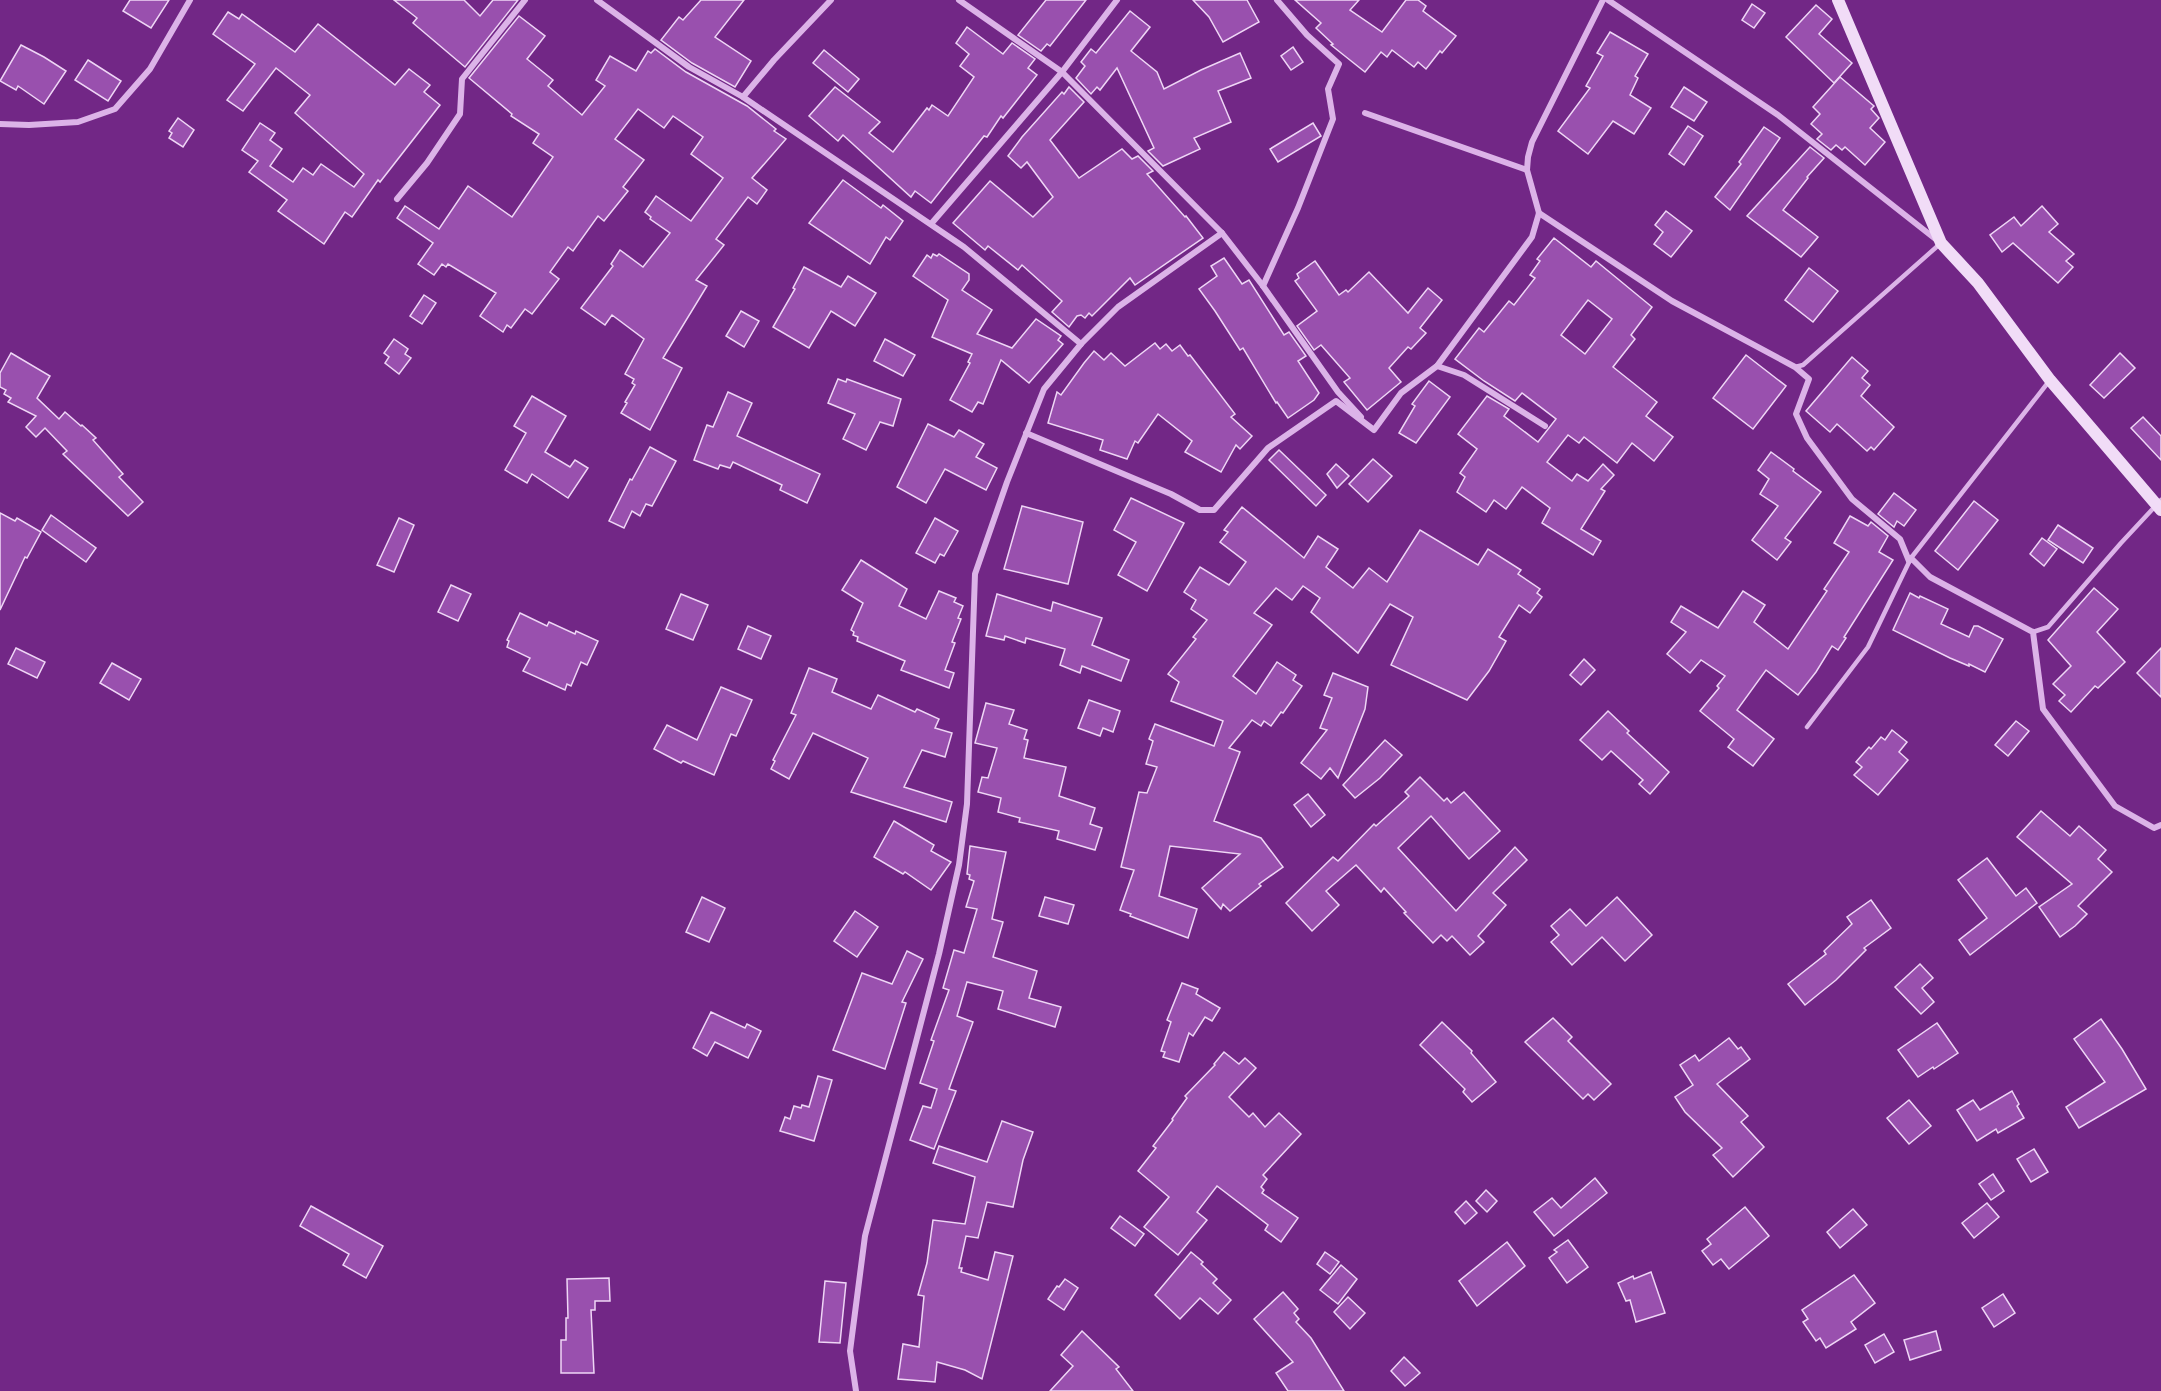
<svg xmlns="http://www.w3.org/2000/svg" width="2161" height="1391" font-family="'Archivo Narrow',sans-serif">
	<rect width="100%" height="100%" fill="#722786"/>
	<g fill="#9950ae" stroke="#efd6f6" stroke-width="1.5" fill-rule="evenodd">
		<polygon points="130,0 169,0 151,28 123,11"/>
		<polygon points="394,0 464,0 480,16 493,0 518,0 465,67 413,23 417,18"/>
		<polygon points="701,0 744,0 715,37 751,61 735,87 692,63 661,40 679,17 683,20"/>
		<polygon points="1046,0 1086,0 1050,46 1047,44 1041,51 1018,35"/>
		<polygon points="1193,0 1247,0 1259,22 1223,42 1209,17"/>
		<polygon points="1295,0 1359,0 1350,10 1382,32 1406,0 1418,0 1426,6 1423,11 1456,36 1442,53 1440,51 1426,69 1418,62 1414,67 1392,50 1387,57 1381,52 1365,72 1331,45 1333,44 1316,28 1321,23"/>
		<polygon points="1752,4 1765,13 1754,28 1742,20"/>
		<polygon points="1816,5 1832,19 1819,34 1852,63 1834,83 1786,37"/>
		<polygon points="1130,11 1150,27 1131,51 1157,72 1164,89 1201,70 1240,53 1251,78 1218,91 1231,122 1194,138 1200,149 1163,166 1148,151 1154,148 1117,68 1100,90 1097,87 1091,94 1076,78 1085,66 1081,62 1091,49 1096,53"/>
		<polygon points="228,12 239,19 242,14 295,52 318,24 395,85 409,69 430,85 424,92 440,105 380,182 378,180 352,217 345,212 324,244 278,211 287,200 249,172 258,161 242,150 260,123 275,133 270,140 282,149 270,166 293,182 303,168 313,175 321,164 354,187 364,174 295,113 310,95 276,68 243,111 227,100 255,64 213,34"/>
		<polygon points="519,16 545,36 527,59 553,80 548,86 582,115 605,86 596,80 610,56 636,71 648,51 651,53 655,49 686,72 747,106 776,129 774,131 786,139 752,178 767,190 757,204 748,197 716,239 724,245 696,280 707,286 663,358 682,368 650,430 621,413 627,403 625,402 635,385 632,383 634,379 625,374 644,339 612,315 605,325 581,308 613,266 611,264 620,250 643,267 670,233 650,219 651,217 645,212 656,196 691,221 723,178 691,154 703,137 673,116 664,128 638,109 615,139 644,160 623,187 628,191 604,221 598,216 573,251 568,247 550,272 559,279 532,314 525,309 511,328 507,325 503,332 480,316 496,293 448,264 446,267 442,264 434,275 418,264 433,243 397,218 405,206 439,229 468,186 512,217 553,157 533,143 539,134 511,116 512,114 469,78"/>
		<polygon points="967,27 1003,54 1012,43 1035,59 1028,68 1037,75 1003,118 1001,116 987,137 984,136 931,203 915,191 911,197 843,135 838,141 809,116 835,87 880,122 869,133 893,152 927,108 929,110 932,105 948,116 974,77 960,66 969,54 956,43"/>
		<polygon points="1610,32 1648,54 1635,76 1638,78 1630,95 1651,108 1634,134 1613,121 1588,154 1558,131 1590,88 1586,86 1603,56 1597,53"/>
		<polygon points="21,45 44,57 66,71 44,104 18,86 16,90 0,81"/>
		<polygon points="1293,47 1303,62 1291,70 1281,56"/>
		<polygon points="824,50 859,79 848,92 813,63"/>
		<polygon points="88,60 121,81 108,101 75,80"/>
		<polygon points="1840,77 1874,106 1871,109 1879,118 1870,128 1885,142 1865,165 1845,147 1842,150 1836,145 1831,150 1817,139 1822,134 1811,124 1820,114 1813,107"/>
		<polygon points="1069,87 1084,102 1050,140 1079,178 1122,149 1132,159 1138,156 1153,171 1147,174 1185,217 1186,216 1203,238 1135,285 1130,278 1092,316 1089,313 1085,318 1081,315 1077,316 1069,327 1052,312 1062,301 1022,265 1018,270 988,246 985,250 953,223 990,181 1033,217 1053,197 1027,162 1021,168 1008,156 1022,137 1062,92 1064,94"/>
		<polygon points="1684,87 1707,102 1694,121 1671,107"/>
		<polygon points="178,118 194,130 183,147 169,138 172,133 169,131"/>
		<polygon points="1313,123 1321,136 1278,162 1270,149"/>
		<polygon points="1688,126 1703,136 1684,165 1669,154"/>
		<polygon points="1764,127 1780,138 1730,210 1715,197 1741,164 1739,162"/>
		<polygon points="1810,147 1824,158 1807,177 1808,178 1783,210 1818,237 1801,257 1747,216"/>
		<polygon points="843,180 881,208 883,205 903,221 890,240 886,237 870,264 809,223"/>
		<polygon points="2042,206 2058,224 2049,232 2074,254 2066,261 2073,267 2058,283 2013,243 2002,252 1990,235 2014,217 2021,226"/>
		<polygon points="1666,211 1692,231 1671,257 1654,244 1663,232 1655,225"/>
		<path d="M1554,238L1591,267L1596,261L1652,307L1631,335L1635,339L1613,367L1657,402L1646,416L1673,437L1654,461L1632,443L1617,463L1584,437L1579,443L1568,435L1547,462L1572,481L1577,474L1588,481L1603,464L1614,475L1601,489L1605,491L1581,529L1601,541L1593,555L1542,523L1550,508L1522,487L1506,509L1494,500L1486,512L1457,492L1465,477L1460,473L1477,449L1458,434L1487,396L1509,409L1504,416L1538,442L1556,419L1522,393L1515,401L1484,381L1455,359L1479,328L1484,332L1509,301L1514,305L1535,278L1530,275L1540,261L1537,259ZM1588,300L1612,319L1585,354L1561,335Z"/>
		<polygon points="933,254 937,256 939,254 969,274 969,280 962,290 992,310 977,334 1012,348 1036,319 1061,336 1058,340 1063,344 1029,383 1001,360 983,404 978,402 972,412 950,400 970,363 968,362 972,354 932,337 948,300 913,276 927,255 931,258"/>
		<polygon points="1224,258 1242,284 1249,280 1284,335 1289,332 1306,356 1298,361 1319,393 1314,400 1288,418 1277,402 1276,403 1243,348 1240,350 1215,311 1199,289 1217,276 1211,266"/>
		<polygon points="1315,261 1339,295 1346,290 1348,292 1369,272 1408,313 1428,288 1442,300 1420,328 1426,333 1411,349 1408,347 1389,368 1401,382 1367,410 1344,382 1350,378 1321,345 1314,350 1297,326 1317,311 1295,281 1299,278 1297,274"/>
		<polygon points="804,267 841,287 848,276 876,293 855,326 831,311 809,348 773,327 795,289 793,288"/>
		<polygon points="1809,268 1838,291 1813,322 1785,300"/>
		<polygon points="424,295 436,303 422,324 410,316"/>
		<polygon points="741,311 759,321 744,347 726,336"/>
		<polygon points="394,339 408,349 405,354 411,358 399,374 385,363 389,357 384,353"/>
		<polygon points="885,339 915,355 903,376 874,361"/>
		<polygon points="1155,343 1160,349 1166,344 1172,351 1180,345 1188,356 1190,355 1235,414 1231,417 1252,436 1240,449 1236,445 1221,472 1185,452 1192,441 1158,414 1138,443 1135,441 1127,459 1100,450 1103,440 1048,423 1057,392 1061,395 1084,363 1094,351 1104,360 1111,353 1125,366"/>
		<polygon points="11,353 50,376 37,398 59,419 65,412 81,426 82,425 96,438 93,440 123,474 119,477 143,502 128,516 63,454 67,451 45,428 36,437 26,427 36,416 8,402 11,398 4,394 6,390 0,387 0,373"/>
		<polygon points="2120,353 2135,368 2104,398 2090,385"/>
		<polygon points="1746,355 1786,386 1753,429 1713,398"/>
		<polygon points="1852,357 1868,371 1862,378 1870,385 1861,396 1894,427 1874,450 1871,447 1867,451 1837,424 1830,432 1806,411"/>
		<polygon points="838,379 846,382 847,379 901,399 893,426 880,422 866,450 843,439 855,414 828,403"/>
		<polygon points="1429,381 1450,397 1416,443 1399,433 1415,406 1412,404"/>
		<polygon points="728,392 752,403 737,436 820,474 807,503 780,490 782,485 733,462 730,468 720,465 718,469 694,460 707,425 713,427"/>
		<polygon points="532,396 566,416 545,452 570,467 575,460 588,468 568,498 532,474 527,483 505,470 526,433 514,426"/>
		<polygon points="2143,417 2161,436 2161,460 2131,428"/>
		<polygon points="928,424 954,437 959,430 984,444 976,457 997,468 986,490 945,469 926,503 897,487"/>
		<polygon points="650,447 676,461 652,506 646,504 640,516 632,511 624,528 609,521 630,479 632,480"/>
		<polygon points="1279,450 1326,495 1316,506 1269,460"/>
		<polygon points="1771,452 1794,469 1793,471 1821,492 1785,538 1791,542 1777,560 1752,540 1778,506 1760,494 1769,479 1758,470"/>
		<polygon points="1373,459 1392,476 1368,502 1349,484"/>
		<polygon points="1336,464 1349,476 1337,488 1327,474"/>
		<polygon points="1894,493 1916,510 1904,526 1897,521 1894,527 1878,514"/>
		<polygon points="1131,498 1184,523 1147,591 1118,575 1136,542 1114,530"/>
		<polygon points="1974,501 1998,520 1958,570 1935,551"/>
		<polygon points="1022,506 1083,522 1068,584 1004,569"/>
		<polygon points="1242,507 1304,558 1318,536 1338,549 1326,567 1353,588 1369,568 1387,582 1420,530 1478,565 1488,549 1521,570 1518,574 1540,589 1537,593 1542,597 1530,613 1519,605 1499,637 1506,641 1489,671 1467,700 1391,665 1413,617 1390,604 1358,653 1311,612 1320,598 1303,586 1292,600 1276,588 1254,613 1272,625 1233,676 1256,694 1277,662 1296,675 1293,680 1302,686 1283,713 1281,712 1271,726 1264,721 1261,726 1252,720 1229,748 1240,752 1214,821 1261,838 1283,867 1259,884 1261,886 1230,911 1223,904 1221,909 1202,888 1240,854 1170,846 1159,896 1197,909 1188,938 1130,916 1131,914 1120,910 1134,870 1121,867 1139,792 1147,793 1157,767 1146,764 1153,741 1149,739 1155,724 1214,746 1223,721 1171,701 1179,682 1168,674 1196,639 1193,637 1207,620 1191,609 1196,600 1184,592 1200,567 1229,585 1246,562 1220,542 1228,532 1224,530"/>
		<polygon points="0,513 15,521 17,518 41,532 27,558 25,557 0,610"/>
		<polygon points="51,515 96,548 86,562 42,530"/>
		<polygon points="1850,516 1868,526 1871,522 1888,536 1879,552 1893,560 1844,637 1846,638 1838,650 1832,646 1816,672 1798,695 1766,670 1737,710 1774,739 1753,766 1728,747 1734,739 1700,711 1719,688 1717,686 1725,676 1701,660 1690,673 1667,654 1686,632 1671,622 1681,606 1718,628 1743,591 1765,605 1754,622 1788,649 1827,591 1824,589 1849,552 1834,543"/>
		<polygon points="399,518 414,525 394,572 377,565"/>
		<polygon points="935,518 958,531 944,556 940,554 935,563 916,553"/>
		<polygon points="2058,525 2093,548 2083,563 2048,540"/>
		<polygon points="2042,538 2057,549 2044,566 2030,554"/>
		<polygon points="861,560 907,589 899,606 926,619 939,591 956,598 954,602 963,606 958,618 961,619 952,642 955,643 945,670 954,673 949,688 901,670 905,661 857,641 858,637 853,635 854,632 851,630 863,603 842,590"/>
		<polygon points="451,585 471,594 458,621 438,612"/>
		<polygon points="2094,588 2118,609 2097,632 2125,662 2098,688 2095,686 2071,712 2059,701 2065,695 2053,684 2071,666 2048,640"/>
		<polygon points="1910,593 1919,598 1920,596 1948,609 1941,624 1969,637 1974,626 1978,626 2003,639 1985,672 1969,664 1969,666 1950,658 1893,630"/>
		<polygon points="681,594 708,605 693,640 666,629"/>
		<polygon points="997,594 1051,611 1053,602 1102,618 1092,645 1129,660 1121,681 1082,666 1080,673 1060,665 1065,649 1026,638 1025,643 1005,636 1004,640 986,636"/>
		<polygon points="520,613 547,626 549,622 575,634 576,631 598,641 587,665 581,662 571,686 567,684 565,690 523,671 530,658 507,647 509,641 507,640"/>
		<polygon points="748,626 771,636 761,659 738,649"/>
		<polygon points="16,648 45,662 37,678 8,664"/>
		<polygon points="2161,648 2161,697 2137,673"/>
		<polygon points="1584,659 1595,670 1581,685 1570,675"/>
		<polygon points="112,663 141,679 129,700 100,683"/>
		<polygon points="809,668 837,679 832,692 871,709 878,695 915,712 917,709 939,719 935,728 952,733 945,757 922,750 904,787 952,802 946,822 851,792 868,758 813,733 789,779 771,769 775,761 773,760 796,715 791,713"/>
		<polygon points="1333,673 1368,687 1365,709 1338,778 1330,768 1321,779 1301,763 1327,730 1320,728 1332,698 1324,695"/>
		<polygon points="721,687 752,700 736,736 731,734 714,775 683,761 681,763 654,749 667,725 697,740"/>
		<polygon points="1089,700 1120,711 1113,732 1103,728 1100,736 1078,728"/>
		<polygon points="986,703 1014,710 1009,724 1027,730 1024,739 1028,740 1024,758 1066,767 1059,796 1095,808 1090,824 1102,828 1095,850 1057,839 1059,831 1019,822 1020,818 998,812 1001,798 978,792 982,777 988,778 997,748 975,743"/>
		<polygon points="1608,711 1629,731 1627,733 1669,772 1650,794 1639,784 1643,780 1611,751 1602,760 1580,740"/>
		<polygon points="2016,721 2029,731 2008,756 1995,745"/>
		<polygon points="1892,730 1907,742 1899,752 1908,760 1878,795 1854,775 1862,767 1856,762 1869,747 1871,749 1881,737 1885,740"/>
		<polygon points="1385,740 1402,755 1380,778 1355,798 1343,785"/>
		<polygon points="1420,777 1444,801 1447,798 1451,803 1464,792 1500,831 1469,859 1431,816 1398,848 1456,911 1515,847 1527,860 1493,893 1506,905 1478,936 1484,942 1470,955 1452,936 1447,941 1441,935 1433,943 1404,913 1406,912 1384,888 1381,892 1356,865 1326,891 1339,905 1312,931 1286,903 1333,857 1338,861 1374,824 1376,826 1409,796 1405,792"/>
		<polygon points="1308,794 1325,815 1311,827 1294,805"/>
		<polygon points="2041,811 2070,836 2079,826 2106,850 2098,859 2112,872 2078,906 2087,914 2075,926 2060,937 2039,907 2072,884 2017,837"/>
		<polygon points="894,821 934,845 931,851 951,862 931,890 905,872 903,874 874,857"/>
		<polygon points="970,846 1006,852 992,919 1003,922 993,957 1037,971 1029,998 1061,1007 1055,1027 998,1009 1003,991 967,982 957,1016 973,1022 949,1089 956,1091 934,1149 910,1140 923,1106 931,1108 937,1089 920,1083 934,1041 931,1040 949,990 943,988 954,950 964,953 977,909 966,907 974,881 969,879 970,875 967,874"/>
		<polygon points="1987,858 2016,896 2026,888 2037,903 1970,955 1959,940 1987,918 1958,880"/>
		<polygon points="702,897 725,908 709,942 686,932"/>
		<polygon points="1045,897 1074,905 1068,924 1039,916"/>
		<polygon points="1617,897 1652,935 1625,961 1602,937 1572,965 1551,942 1559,935 1551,926 1570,909 1586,926"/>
		<polygon points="1871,900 1891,928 1864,948 1866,950 1836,980 1805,1005 1788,984 1826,954 1824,951 1852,924 1847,917"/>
		<polygon points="855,911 878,927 857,957 834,941"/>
		<polygon points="907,951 923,959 902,1002 906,1003 885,1069 833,1050 862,973 892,984"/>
		<polygon points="1920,964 1933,978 1922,988 1934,1002 1921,1014 1895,987"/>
		<polygon points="1182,983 1198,989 1196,994 1220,1008 1212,1021 1205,1017 1193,1036 1189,1033 1179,1062 1163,1057 1165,1052 1161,1051 1171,1022 1167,1020"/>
		<polygon points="711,1012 745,1028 747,1024 761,1031 748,1058 715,1042 707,1056 693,1048"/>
		<polygon points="1553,1018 1572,1037 1568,1041 1611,1084 1594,1100 1588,1094 1583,1099 1525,1042"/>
		<polygon points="2101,1019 2122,1049 2146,1089 2079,1128 2066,1107 2105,1082 2074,1039"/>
		<polygon points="1442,1022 1472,1051 1471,1053 1496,1082 1472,1102 1463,1092 1465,1089 1420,1045"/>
		<polygon points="1937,1023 1958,1053 1934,1069 1933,1067 1918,1077 1898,1050"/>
		<polygon points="1729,1038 1738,1049 1741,1047 1750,1059 1717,1084 1748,1116 1741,1122 1764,1147 1733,1177 1713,1155 1722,1148 1685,1112 1675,1097 1693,1085 1680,1065 1695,1055 1699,1061"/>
		<polygon points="1224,1052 1239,1064 1245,1058 1256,1068 1229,1097 1249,1117 1253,1113 1265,1127 1279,1113 1301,1134 1263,1175 1267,1179 1261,1187 1264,1190 1262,1193 1298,1218 1281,1242 1265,1230 1268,1225 1217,1186 1197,1212 1207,1220 1178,1255 1144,1227 1169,1197 1138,1171 1156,1148 1153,1146 1173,1120 1172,1119 1187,1098 1185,1096 1215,1065 1214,1064"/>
		<polygon points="818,1076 832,1080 814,1141 780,1131 785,1117 790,1119 794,1106 801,1108 802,1105 809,1107"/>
		<polygon points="2012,1091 2019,1104 2017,1106 2024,1118 1998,1133 1996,1129 1977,1141 1957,1110 1973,1100 1980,1110"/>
		<polygon points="1909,1100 1931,1126 1909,1144 1887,1118"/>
		<polygon points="1002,1121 1033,1132 1023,1160 1013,1207 987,1202 978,1238 966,1236 959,1268 962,1268 961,1272 988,1280 995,1252 1013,1256 982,1379 965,1370 937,1362 935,1382 898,1379 903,1344 919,1347 924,1296 918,1295 927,1263 933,1220 965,1224 975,1177 933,1163 939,1146 987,1162"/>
		<polygon points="2034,1149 2048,1172 2031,1182 2017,1159"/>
		<polygon points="1993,1174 2004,1191 1991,1200 1979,1184"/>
		<polygon points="1595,1178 1607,1193 1554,1236 1534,1212 1552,1198 1561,1208"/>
		<polygon points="1486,1190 1497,1201 1487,1212 1476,1201"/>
		<polygon points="1466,1201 1477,1213 1465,1224 1455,1212"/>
		<polygon points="1987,1203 1999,1217 1974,1238 1962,1223"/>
		<polygon points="311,1206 383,1246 366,1278 343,1265 349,1254 300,1226"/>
		<polygon points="1745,1207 1769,1236 1729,1269 1721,1259 1713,1265 1702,1251 1711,1244 1707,1239"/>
		<polygon points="1853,1209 1867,1225 1840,1248 1827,1232"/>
		<polygon points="1120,1216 1144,1234 1135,1246 1111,1228"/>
		<polygon points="1568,1240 1588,1267 1567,1283 1549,1258 1557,1252 1554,1250"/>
		<polygon points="1507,1242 1525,1266 1477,1306 1459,1281"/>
		<polygon points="1191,1252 1203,1262 1201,1264 1217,1279 1213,1283 1231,1300 1218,1314 1200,1298 1180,1319 1155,1295"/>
		<polygon points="1325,1252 1339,1262 1330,1274 1317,1264"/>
		<polygon points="1341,1265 1357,1279 1338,1304 1320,1290"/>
		<polygon points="1651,1272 1665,1313 1636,1322 1630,1300 1626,1301 1618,1283 1633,1276 1634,1279"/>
		<polygon points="1854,1275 1875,1303 1851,1322 1856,1329 1826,1348 1820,1338 1816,1341 1803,1322 1808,1319 1802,1310"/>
		<polygon points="609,1278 610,1301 595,1301 595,1310 591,1310 594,1373 561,1373 561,1340 566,1340 566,1318 568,1318 567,1279"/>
		<polygon points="1065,1279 1078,1288 1064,1310 1048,1299 1057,1286 1059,1287"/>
		<polygon points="825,1281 846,1283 840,1343 819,1342"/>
		<polygon points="1283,1292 1298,1309 1294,1313 1299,1319 1296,1322 1311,1338 1344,1391 1288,1391 1276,1373 1293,1362 1254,1319"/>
		<polygon points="2003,1294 2015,1313 1994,1327 1982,1308"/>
		<polygon points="1348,1297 1365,1313 1350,1329 1334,1312"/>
		<polygon points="1082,1331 1119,1367 1116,1369 1133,1391 1050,1391 1073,1366 1061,1355"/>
		<polygon points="1936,1331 1941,1350 1910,1360 1904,1340"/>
		<polygon points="1884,1334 1894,1352 1875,1363 1865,1345"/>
		<polygon points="1404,1357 1420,1373 1405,1386 1391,1371"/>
	</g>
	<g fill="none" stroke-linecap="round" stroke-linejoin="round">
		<g stroke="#dcb3e8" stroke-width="4.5">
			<polyline points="1795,367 1803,365 1941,243"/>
			<polyline points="2033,632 2048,627 2121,543 2161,500"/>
			<polyline points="1807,727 1868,647 1911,558 2050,380"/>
		</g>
		<g stroke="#dcb3e8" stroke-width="6">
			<polyline points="597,0 689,67 743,97 964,247 1081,344"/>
			<polyline points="959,0 1062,72 1222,233 1263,286 1338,392 1361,417"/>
			<polyline points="1608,0 1778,115 1938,241"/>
			<polyline points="743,97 774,60 831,0"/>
			<polyline points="1365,113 1527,170"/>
			<polyline points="0,124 29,125 78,122 115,109 150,69 190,0"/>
			<polyline points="397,199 427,163 460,114 462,79 525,0"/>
			<polyline points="1539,213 1672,301 1795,367 1809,379 1796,414 1807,438 1852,499 1900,539 1909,561"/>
			<polyline points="931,224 1062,72 1117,0"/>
			<polyline points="1263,286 1298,208 1333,119 1328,89 1339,64 1307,35 1277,0"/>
			<polyline points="1437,366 1464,375 1545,426"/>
			<polyline points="1026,433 1171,494 1200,510 1214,510 1268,448 1336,401 1374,430 1401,393 1437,366 1532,237 1539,213 1527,170 1528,157 1532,142 1603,0"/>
			<polyline points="1911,558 1930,577 2033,632 2043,709 2115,806 2154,828 2161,825"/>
			<polyline points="856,1391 850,1351 865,1236 939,954 959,865 967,804 975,574 1007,482 1044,389 1081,344 1118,307 1222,233"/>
		</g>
		<polyline stroke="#f1dcf7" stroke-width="12" points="1838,0 1941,243 1978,283 2050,380 2161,510"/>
	</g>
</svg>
